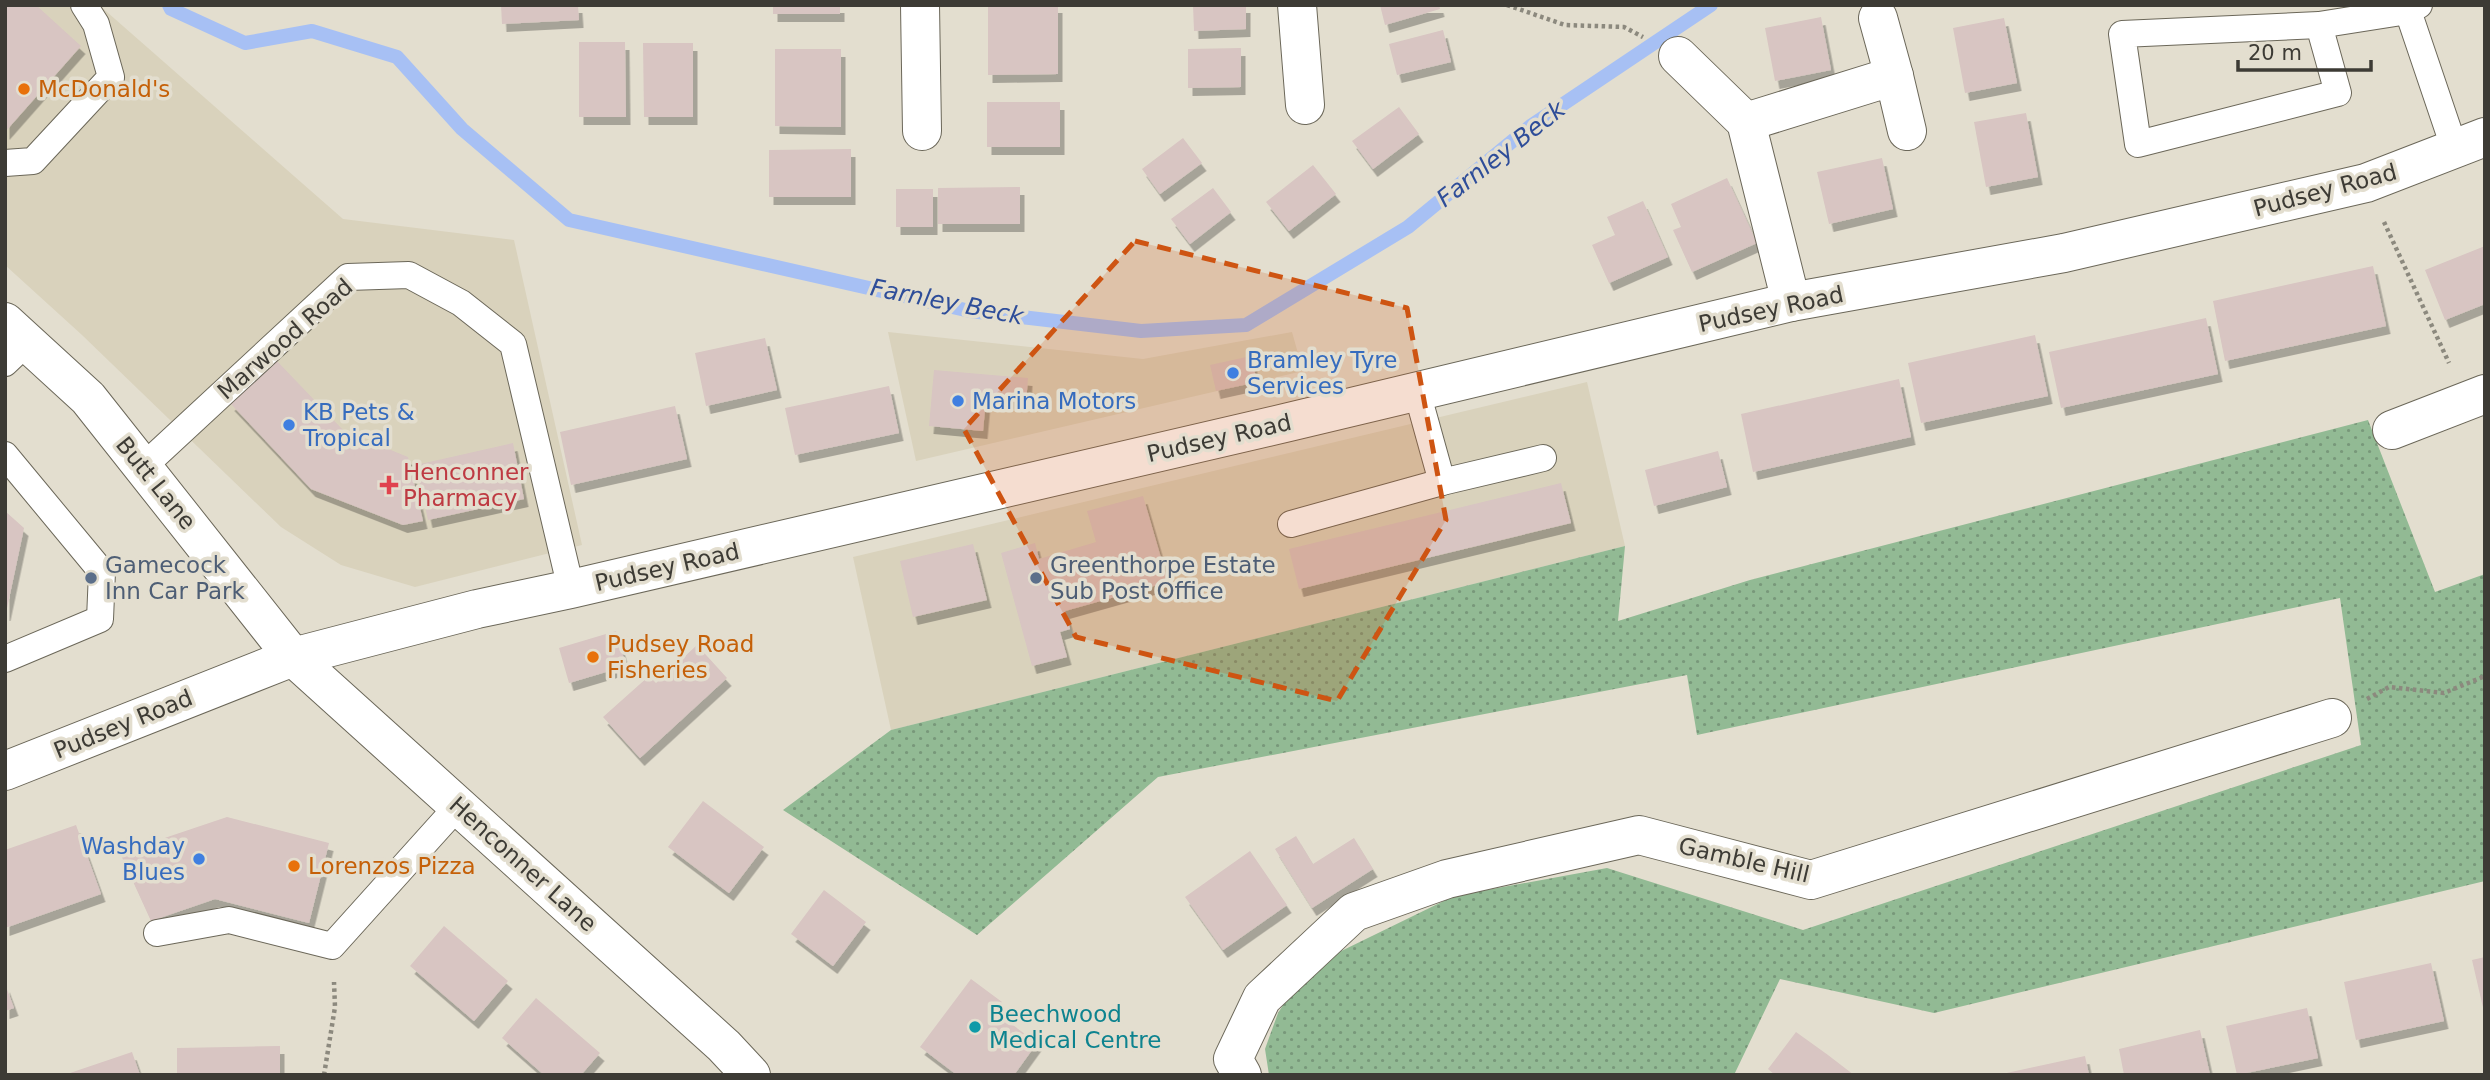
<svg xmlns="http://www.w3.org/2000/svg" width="2490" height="1080" font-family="'DejaVu Sans',sans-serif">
	<defs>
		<pattern id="grass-dots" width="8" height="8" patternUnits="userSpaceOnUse" patternTransform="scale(1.75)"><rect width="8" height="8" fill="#92ba94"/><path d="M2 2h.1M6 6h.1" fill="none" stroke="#78987a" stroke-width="1.8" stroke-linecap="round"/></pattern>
		<filter id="shadow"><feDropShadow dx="4.5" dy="8" stdDeviation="0" flood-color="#0004"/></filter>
	</defs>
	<rect width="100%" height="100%" fill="#e3decf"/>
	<g fill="#d9d2bc">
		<polygon points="5,5 99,5 343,219 514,240 582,545 415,587 341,565 281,527 82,335 5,265"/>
		<polygon points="888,332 1143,359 1292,332 1303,371 916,461"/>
		<polygon points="1587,382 1625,546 891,730 853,557"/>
	</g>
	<polygon fill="url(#grass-dots)" points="2368,420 2435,592 2485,574 2485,881 1934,1013 1780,979 1734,1075 1269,1075 1265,1049 1278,1013 1296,985 1329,957 1454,896 1607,868 1803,930 2361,745 2340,598 1697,735 1687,675 1158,777 977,935 783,810 891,730 1625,546 1618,621 1750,580"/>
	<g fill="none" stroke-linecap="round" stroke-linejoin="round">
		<polyline stroke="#a7c0f4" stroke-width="14" points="169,5 171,9 245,43 312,31 397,57 462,129 569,220 970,311 1141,331 1246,325 1408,227 1532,125 1711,5"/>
	</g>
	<g fill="#d8c5c2" filter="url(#shadow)">
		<polygon points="5,5 36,5 81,46 5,132"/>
		<polygon points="501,5 578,5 579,20 502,24"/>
		<rect x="773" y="5" width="67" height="9"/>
		<polygon points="988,5 1058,5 1058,74 988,75"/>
		<polygon points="1193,5 1246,5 1246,29 1194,31"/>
		<polygon points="1380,5 1439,5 1440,9 1385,25"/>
		<polygon points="1821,17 1831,70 1775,81 1765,28"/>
		<polygon points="2004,18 2017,83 1965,93 1953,28"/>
		<polygon points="1443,30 1451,62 1397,75 1389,44"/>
		<polygon points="579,42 625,42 626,117 579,117"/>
		<polygon points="643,43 693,43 693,117 644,117"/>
		<polygon points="1241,48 1241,87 1188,88 1188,49"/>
		<polygon points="775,49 841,49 841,127 775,126"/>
		<rect x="987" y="102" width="73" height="45"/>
		<polygon points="1399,107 1419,134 1373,169 1352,141"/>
		<polygon points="2026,113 2038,177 1986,187 1974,122"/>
		<polygon points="1183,138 1202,163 1160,194 1142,169"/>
		<polygon points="851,149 851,197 769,197 769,150"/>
		<polygon points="1882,158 1893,209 1829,224 1817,172"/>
		<polygon points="1313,165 1336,194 1289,231 1266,202"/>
		<polygon points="1727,178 1757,243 1692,272 1673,230 1681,227 1671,204"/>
		<polygon points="1020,187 1020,224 938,224 938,188"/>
		<polygon points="1213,188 1231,212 1190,244 1171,219"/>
		<rect x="896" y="189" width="37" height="38"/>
		<polygon points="1643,201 1668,257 1609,283 1592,245 1615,235 1607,217"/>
		<polygon points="2485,246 2485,304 2445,320 2425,270"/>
		<polygon points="2373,266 2386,326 2225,361 2213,301"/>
		<polygon points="2206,318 2218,374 2061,408 2049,352"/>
		<polygon points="2035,335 2048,396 1921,423 1908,363"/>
		<polygon points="765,338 777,390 706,406 695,353"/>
		<polygon points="1251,356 1257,382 1216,391 1210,365"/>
		<polygon points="276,360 344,431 408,457 423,521 403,525 311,489 230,403"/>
		<polygon points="934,370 1028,378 1026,403 986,399 983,431 929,426"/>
		<polygon points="1899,379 1911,437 1753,472 1741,414"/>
		<polygon points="889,386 899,433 795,455 785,408"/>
		<polygon points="675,406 687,459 571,485 560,432"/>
		<polygon points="513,443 524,499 428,520 416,465"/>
		<polygon points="1718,451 1727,487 1654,506 1645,470"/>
		<polygon points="1561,483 1571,523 1299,589 1289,549"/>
		<polygon points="1143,496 1168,582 1065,611 1070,629 1060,632 1067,657 1032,666 1001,553 1035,543 1039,559 1096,542 1087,511"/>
		<polygon points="5,511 24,528 6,613 5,613"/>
		<polygon points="973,544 987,600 913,617 900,561"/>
		<polygon points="616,631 626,666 569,683 559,648"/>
		<polygon points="697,645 727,678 640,758 603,717 649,676 656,683"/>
		<polygon points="703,801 764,847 729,893 668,847"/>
		<polygon points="227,817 329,843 309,923 215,899 151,921 120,853"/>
		<polygon points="76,825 101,894 5,928 5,850"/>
		<polygon points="1296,836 1313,864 1354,838 1373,869 1312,908 1275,849"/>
		<polygon points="1250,851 1287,905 1223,950 1185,897"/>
		<polygon points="824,890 866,922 833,966 791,934"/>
		<polygon points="444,926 508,981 474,1021 410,966"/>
		<polygon points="2485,957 2485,1012 2484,1012 2472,960"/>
		<polygon points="2431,963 2444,1021 2356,1040 2344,982"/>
		<polygon points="971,979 1002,1002 994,1011 1037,1043 1014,1075 957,1075 920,1047"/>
		<polygon points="5,984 14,1008 5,1011"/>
		<polygon points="536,998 600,1053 581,1075 544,1075 502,1038"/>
		<polygon points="2307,1008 2318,1058 2237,1075 2226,1026"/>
		<polygon points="2200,1030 2210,1075 2124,1075 2119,1049"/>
		<polygon points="1796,1032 1828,1055 1854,1075 1775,1075 1768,1069"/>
		<polygon points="280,1046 280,1075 177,1075 177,1048"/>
		<polygon points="132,1052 140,1075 67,1075 67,1074"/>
		<polygon points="2085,1056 2089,1075 2003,1075 2002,1074"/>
	</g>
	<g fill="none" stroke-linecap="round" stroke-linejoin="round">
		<defs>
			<g id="service">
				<polyline points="2408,11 2455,150"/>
				<polyline points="2319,25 2338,93 2138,144 2122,34 2319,25 2408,11 2419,5"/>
				<polyline points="5,163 33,161 111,77 96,24 84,5"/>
				<polyline points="5,363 27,342"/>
				<polyline points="1417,392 1442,482 1543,458"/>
				<polyline points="5,455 102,572 100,619 5,659"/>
				<polyline points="144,466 348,277 409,275 461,303 513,344 571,589"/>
				<polyline points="1291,524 1442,482"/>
				<polyline points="157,933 229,920 332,946 458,806"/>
			</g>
			<g id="minor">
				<polyline points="920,5 922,131"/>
				<polyline points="1297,5 1305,105"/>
				<polyline points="1878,18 1894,76"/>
				<polyline points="1678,56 1746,122 1791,302"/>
				<polyline points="1746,122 1894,76 1907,131"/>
				<polyline points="2392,430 2485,394"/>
				<polyline points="1242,1075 1233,1059 1262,998 1354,912 1447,879 1639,835 1811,880 2332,718"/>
			</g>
			<polyline id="tertiary" points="5,322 88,398 293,657 724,1046 751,1075"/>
			<polyline id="secondary" points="5,771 293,657 477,609 571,589 1289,422 1791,302 2064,253 2366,183 2485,137"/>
		</defs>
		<use href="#service" stroke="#6b6759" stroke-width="28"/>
		<use href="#minor" stroke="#6b6759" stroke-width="40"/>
		<use href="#tertiary" stroke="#6b6759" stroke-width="40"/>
		<use href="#secondary" stroke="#6b6759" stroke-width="40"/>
		<g stroke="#8c897e" stroke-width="4.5" stroke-dasharray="3.5 3.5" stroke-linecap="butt">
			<polyline points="1507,5 1565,25 1624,27 1643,37"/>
			<polyline points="2384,222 2449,363"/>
			<polyline points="2367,699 2389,687 2444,693 2485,676"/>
			<polyline points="324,1075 335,1007 334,982"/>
		</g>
		<use href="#service" stroke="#fff" stroke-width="26"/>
		<use href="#minor" stroke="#fff" stroke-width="38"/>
		<use href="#tertiary" stroke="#fff" stroke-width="38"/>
		<use href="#secondary" stroke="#fff" stroke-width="38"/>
	</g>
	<path fill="#ce5412" fill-opacity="0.2" stroke="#ce5412" stroke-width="5" stroke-dasharray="14 9" stroke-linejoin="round" d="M1135,241L1407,308L1446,520L1337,701L1076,637L964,429Z"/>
	<g fill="#e8710a" stroke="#e3decf" stroke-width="2.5">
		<circle cx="24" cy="89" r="7"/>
		<circle cx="593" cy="657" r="7"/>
		<circle cx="294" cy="866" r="7"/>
	</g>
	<g fill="#3f7fe0" stroke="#e3decf" stroke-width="2.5">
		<circle cx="1233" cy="373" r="7"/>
		<circle cx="958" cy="401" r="7"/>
		<circle cx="289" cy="425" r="7"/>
		<circle cx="199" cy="859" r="7"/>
	</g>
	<path fill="#e0444e" stroke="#e3decf" stroke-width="2.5" d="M385.5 474.5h7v7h7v7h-7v7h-7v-7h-7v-7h7z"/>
	<g fill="#5c6f8a" stroke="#e3decf" stroke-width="2.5">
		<circle cx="91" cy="578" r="7"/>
		<circle cx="1036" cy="578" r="7"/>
	</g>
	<circle fill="#0f9aa8" stroke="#e3decf" stroke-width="2.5" cx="975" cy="1027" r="7"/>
	<g text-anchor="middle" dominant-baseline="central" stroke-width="7" stroke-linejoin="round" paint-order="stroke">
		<g font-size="23" fill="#c56008" stroke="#e3decf" text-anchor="start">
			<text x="38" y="89">McDonald's</text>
			<text x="607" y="644">Pudsey Road<tspan x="607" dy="26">Fisheries</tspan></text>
			<text x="308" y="866">Lorenzos Pizza</text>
		</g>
		<g font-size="23" fill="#3d3b35" stroke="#e3decf">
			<text transform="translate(2325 190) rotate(-15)">Pudsey Road</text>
			<text transform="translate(1771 309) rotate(-12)">Pudsey Road</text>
			<text transform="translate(285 339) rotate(-41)">Marwood Road</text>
			<text transform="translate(1219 438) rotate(-13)">Pudsey Road</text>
			<text transform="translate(156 483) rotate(51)">Butt Lane</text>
			<text transform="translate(667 567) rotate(-13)">Pudsey Road</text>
			<text transform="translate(123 724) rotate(-22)">Pudsey Road</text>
			<text transform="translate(1744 860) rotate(13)">Gamble Hill</text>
			<text transform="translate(523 864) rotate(42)">Henconner Lane</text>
		</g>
		<g font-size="23" fill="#366cbe" stroke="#e3decf" text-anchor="start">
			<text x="1247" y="360">Bramley Tyre<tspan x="1247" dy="26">Services</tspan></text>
			<text x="972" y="401">Marina Motors</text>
			<text x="303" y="412">KB Pets &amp;<tspan x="303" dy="26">Tropical</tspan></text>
			<text x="185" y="846" text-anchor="end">Washday<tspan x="185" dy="26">Blues</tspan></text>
		</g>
		<g font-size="23" fill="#be3a42" stroke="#e3decf" text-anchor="start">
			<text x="403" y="472">Henconner<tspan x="403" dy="26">Pharmacy</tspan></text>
		</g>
		<g font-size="23" fill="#4e5e75" stroke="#e3decf" text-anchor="start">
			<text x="105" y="565">Gamecock<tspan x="105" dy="26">Inn Car Park</tspan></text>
			<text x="1050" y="565">Greenthorpe Estate<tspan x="1050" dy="26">Sub Post Office</tspan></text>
		</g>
		<g font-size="23" fill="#0d838f" stroke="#e3decf" text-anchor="start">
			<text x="989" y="1014">Beechwood<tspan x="989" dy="26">Medical Centre</tspan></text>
		</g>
		<g font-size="24" font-style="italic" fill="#2e4d99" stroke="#e3decf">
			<text transform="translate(1501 154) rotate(-38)">Farnley Beck</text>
			<text transform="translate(947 302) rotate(11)">Farnley Beck</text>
		</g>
	</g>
	<rect width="2490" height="1080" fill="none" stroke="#3d3b35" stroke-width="14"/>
	<path d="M2238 60v10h133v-10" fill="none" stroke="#3d3b35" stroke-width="3.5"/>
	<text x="2248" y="60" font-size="21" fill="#3d3b35" stroke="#e3decf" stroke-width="5" paint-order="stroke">20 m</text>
</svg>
